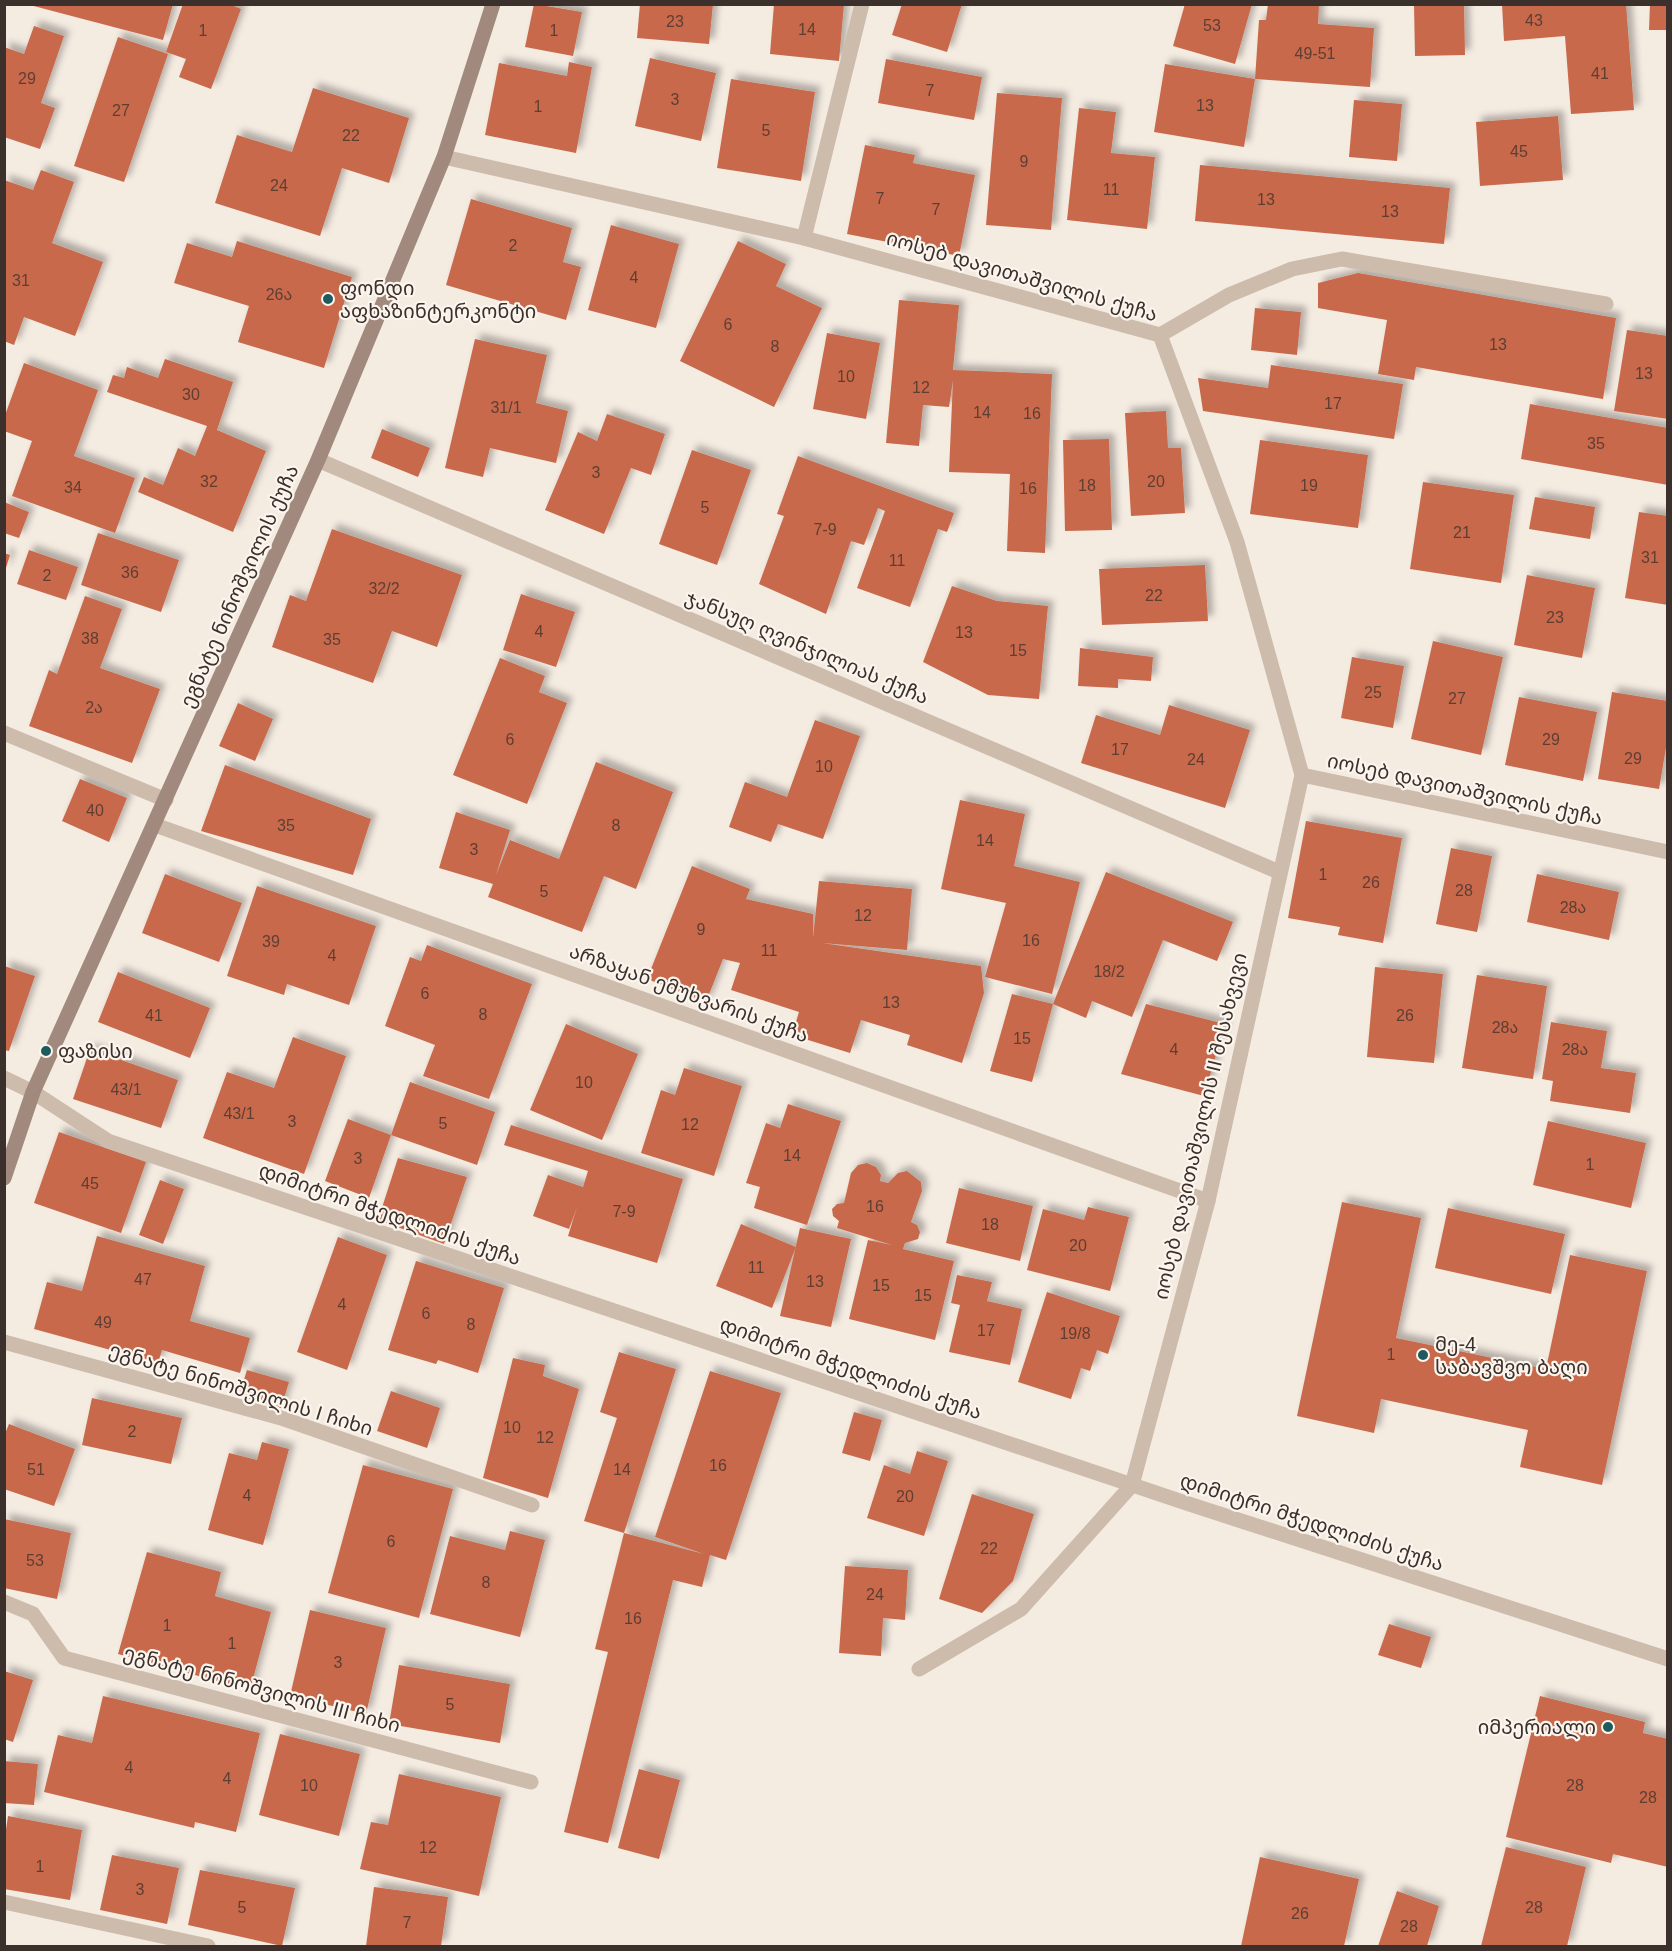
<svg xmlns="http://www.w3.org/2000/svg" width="1672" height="1951" font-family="Helvetica,'Noto Sans Georgian',sans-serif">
	<defs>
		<filter id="shadow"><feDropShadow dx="5.5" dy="-5.5" stdDeviation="3" flood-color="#0004"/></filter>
	</defs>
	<rect width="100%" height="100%" fill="#f4ebe1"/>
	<g fill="#c8694b" filter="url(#shadow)">
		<polygon points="26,4 173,4 163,40"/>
		<polygon points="183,4 229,4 241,9 211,89 179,77 186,59 166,52"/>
		<polygon points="534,4 582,12 573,56 525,47"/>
		<polygon points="640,4 713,4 709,44 637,38"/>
		<polygon points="774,4 844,4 839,61 770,54"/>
		<polygon points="902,4 962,4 947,52 892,35"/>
		<polygon points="1185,4 1252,4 1235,64 1173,46"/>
		<polygon points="1268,4 1319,4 1318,24 1374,28 1370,87 1255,79 1244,147 1154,132 1165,64 1255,79 1259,20 1266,20"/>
		<polygon points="1414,4 1464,4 1465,55 1415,56"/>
		<polygon points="1502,4 1626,4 1634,110 1571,114 1565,36 1504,41"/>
		<polygon points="1650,4 1668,4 1668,30 1649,30"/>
		<polygon points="34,26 64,36 41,103 55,108 40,149 4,137 4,47 24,54"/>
		<polygon points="118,37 168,54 124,182 74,166"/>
		<polygon points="650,58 716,73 701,141 635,126"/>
		<polygon points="886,59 982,77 974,120 878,103"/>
		<polygon points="569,62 592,67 576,153 485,135 499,63 567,76"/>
		<polygon points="731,79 815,92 801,181 717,168"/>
		<polygon points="313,88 409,118 389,183 342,168 320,236 215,203 237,135 292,152"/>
		<polygon points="997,93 1062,98 1051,230 986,225"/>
		<polygon points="1354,100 1402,104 1397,161 1349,157"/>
		<polygon points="1079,108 1116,112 1111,153 1155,157 1147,229 1067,220"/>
		<polygon points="1558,116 1563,180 1480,186 1476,122"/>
		<polygon points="865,145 915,155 913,163 975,175 959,256 847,234"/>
		<polygon points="1200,165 1450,188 1444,244 1195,221"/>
		<polygon points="41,170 74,182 52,243 103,262 75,336 24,317 14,345 4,341 4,180 33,190"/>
		<polygon points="471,199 572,228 563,262 581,267 566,320 446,285"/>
		<polygon points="611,225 679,244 656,328 588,310"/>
		<polygon points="237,241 352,277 324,368 238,342 249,306 174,283 187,243 232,257"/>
		<polygon points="738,241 786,264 776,286 822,308 774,407 680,361"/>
		<polygon points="1358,273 1616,318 1603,399 1416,367 1414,380 1378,374 1387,320 1318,308 1318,283"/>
		<polygon points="899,300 959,305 953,370 1052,374 1045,553 1007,551 1010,474 949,472 953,380 949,407 923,405 919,446 886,443"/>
		<polygon points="1255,308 1301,312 1297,355 1251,350"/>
		<polygon points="1627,330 1668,336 1668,419 1614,411"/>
		<polygon points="827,333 880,343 866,419 813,409"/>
		<polygon points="475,339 547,355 536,403 568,411 556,463 490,448 483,477 445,468"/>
		<polygon points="165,359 233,382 217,430 266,451 233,532 138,492 144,477 163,485 178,448 195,456 207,426 107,392 113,375 124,378 127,367 158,378"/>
		<polygon points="24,363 98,390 74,456 135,478 115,533 12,496 32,441 4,431 4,418"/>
		<polygon points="1271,365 1403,384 1394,439 1203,411 1198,378 1268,388"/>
		<polygon points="1530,404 1668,428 1668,485 1521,459"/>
		<polygon points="1166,411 1168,448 1181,448 1185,513 1131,516 1125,413"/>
		<polygon points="607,414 665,434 651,475 631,468 604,534 545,510 578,432 597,441"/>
		<polygon points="382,429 430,448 418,477 371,458"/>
		<polygon points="1109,439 1112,530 1065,531 1063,440"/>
		<polygon points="1260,440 1368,455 1358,528 1250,514"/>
		<polygon points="692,450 751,470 717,565 659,544"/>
		<polygon points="798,456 954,513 947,532 938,529 910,607 857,588 885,511 878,508 864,545 851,541 826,614 759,584 784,516 777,514"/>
		<polygon points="1423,482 1514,495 1501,583 1410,569"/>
		<polygon points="1535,497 1595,507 1590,539 1529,529"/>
		<polygon points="4,502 29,512 19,538 4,533"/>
		<polygon points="1639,512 1668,516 1668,605 1625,598"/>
		<polygon points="332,529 462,575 437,647 392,631 373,683 272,647 290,595 306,601"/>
		<polygon points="98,533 179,560 161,612 81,585"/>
		<polygon points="29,550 78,567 66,600 17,584"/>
		<polygon points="4,553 10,555 5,571 4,571"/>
		<polygon points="1205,565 1208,621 1102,625 1099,569"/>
		<polygon points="1527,575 1595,588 1582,658 1514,645"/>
		<polygon points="952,586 997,601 1048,606 1039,699 988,695 923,662"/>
		<polygon points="521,594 575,612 556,667 503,650"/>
		<polygon points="85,596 122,609 100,668 160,689 132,763 29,726 49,670 57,674"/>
		<polygon points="1433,641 1503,657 1481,755 1411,739"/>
		<polygon points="1080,648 1153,657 1151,681 1118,679 1118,688 1078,686"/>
		<polygon points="1352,657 1404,666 1393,728 1341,718"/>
		<polygon points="500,658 545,676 539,692 567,703 527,804 453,775"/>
		<polygon points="1612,692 1668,701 1668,736 1659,789 1598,779"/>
		<polygon points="1519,697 1597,712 1583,781 1505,765"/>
		<polygon points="238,703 273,719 255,761 219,746"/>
		<polygon points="1169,705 1250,730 1225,808 1081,763 1096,715 1160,735"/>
		<polygon points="815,720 860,736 823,839 778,824 771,842 729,827 745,782 787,797"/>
		<polygon points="596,762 673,792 636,889 604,876 582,932 488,897 493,884 439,868 456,812 510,830 496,875 510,840 559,859"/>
		<polygon points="225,765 371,819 353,875 201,831"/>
		<polygon points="80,779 127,798 109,842 62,821"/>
		<polygon points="960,800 1025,814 1014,866 1080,882 1052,994 985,977 1006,903 941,889"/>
		<polygon points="1306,821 1402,838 1383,943 1338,935 1340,927 1288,918"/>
		<polygon points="1451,848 1492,856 1477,932 1436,924"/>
		<polygon points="692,866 750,889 746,899 813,914 813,938 819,881 912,889 907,950 822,943 981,966 984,993 962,1063 907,1045 910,1035 861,1020 850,1053 792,1035 799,1012 731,990 740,963 723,959 706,1002 647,979"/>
		<polygon points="1106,872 1233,922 1217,961 1163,940 1132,1017 1092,1001 1086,1018 1053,1004"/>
		<polygon points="165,874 242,903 219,962 142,933"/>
		<polygon points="1537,874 1619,892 1609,940 1527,922"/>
		<polygon points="257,886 376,926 349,1005 287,984 284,995 227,976"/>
		<polygon points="427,945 532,984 489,1099 423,1076 435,1045 385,1026 410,957 421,961"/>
		<polygon points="4,966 35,976 9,1051 4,1050"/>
		<polygon points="1375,967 1443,974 1434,1063 1367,1057"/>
		<polygon points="118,972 210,1008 190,1058 98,1022"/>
		<polygon points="1477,975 1547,986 1533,1079 1462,1068"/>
		<polygon points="1012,994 1053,1004 1032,1082 990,1071"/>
		<polygon points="1146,1004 1225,1024 1204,1096 1121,1074"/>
		<polygon points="1551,1022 1607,1031 1601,1068 1636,1073 1630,1113 1550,1101 1553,1081 1542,1079"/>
		<polygon points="566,1024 638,1054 602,1140 530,1110"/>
		<polygon points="293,1037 346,1056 304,1174 203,1138 227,1072 274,1088"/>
		<polygon points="90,1049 178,1080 161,1128 73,1099"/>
		<polygon points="684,1068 742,1086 714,1176 641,1153 661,1090 675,1095"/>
		<polygon points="410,1082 495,1112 477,1165 391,1135 369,1198 325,1181 348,1119 391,1135"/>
		<polygon points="788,1104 841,1121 807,1225 754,1208 760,1187 746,1183 766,1123 780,1128"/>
		<polygon points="1548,1121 1646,1143 1631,1208 1533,1185"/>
		<polygon points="511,1125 683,1179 657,1263 568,1236 577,1207 569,1229 533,1216 548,1175 583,1187 588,1171 504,1145"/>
		<polygon points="59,1132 146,1162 121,1233 34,1203"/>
		<polygon points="398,1158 467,1177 444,1244 378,1220"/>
		<polygon points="867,1163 876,1167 881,1175 880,1181 888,1183 898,1173 907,1171 921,1182 922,1191 911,1222 917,1225 920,1232 918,1239 905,1243 903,1249 954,1261 935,1340 849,1319 868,1240 892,1245 837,1228 839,1221 833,1216 832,1209 837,1204 844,1203 851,1173 858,1165"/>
		<polygon points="160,1180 184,1189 163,1244 139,1235"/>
		<polygon points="959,1188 1033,1206 1020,1261 946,1243"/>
		<polygon points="1342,1202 1421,1218 1396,1338 1546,1369 1570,1255 1647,1271 1602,1485 1520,1467 1528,1430 1381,1399 1374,1433 1297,1416"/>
		<polygon points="1088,1207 1129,1217 1110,1291 1027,1270 1043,1209 1084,1220"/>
		<polygon points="1448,1208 1565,1234 1551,1294 1435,1268"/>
		<polygon points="741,1224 796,1247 772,1308 716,1286"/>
		<polygon points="800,1228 851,1239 831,1327 780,1316"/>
		<polygon points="97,1236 205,1266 190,1321 250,1338 240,1373 162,1350 158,1363 34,1329 47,1282 82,1291"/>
		<polygon points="338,1237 387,1255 347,1370 297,1352"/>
		<polygon points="416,1261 504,1288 478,1373 438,1360 436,1364 388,1350"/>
		<polygon points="957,1275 992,1282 987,1301 1022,1309 1010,1365 949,1352 960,1305 951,1303"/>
		<polygon points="1047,1292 1120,1316 1108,1354 1097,1350 1090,1371 1081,1368 1071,1399 1018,1382"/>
		<polygon points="619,1352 676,1369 624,1533 584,1521 617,1418 600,1412"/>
		<polygon points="513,1358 545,1365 543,1376 579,1389 548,1498 483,1478"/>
		<polygon points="247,1370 289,1382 281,1408 239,1396"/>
		<polygon points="710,1371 781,1393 726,1560 710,1555 702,1587 673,1580 608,1843 564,1832 608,1652 595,1649 624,1533 704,1554 655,1537"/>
		<polygon points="391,1391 440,1408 427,1448 377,1431"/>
		<polygon points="92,1398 182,1418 171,1464 82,1445"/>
		<polygon points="854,1412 882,1420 870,1461 842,1453"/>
		<polygon points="9,1424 75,1449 54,1506 4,1489 4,1436"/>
		<polygon points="262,1442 289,1449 263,1545 208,1530 229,1453 257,1460"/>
		<polygon points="917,1451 948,1461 924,1536 867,1518 884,1465 910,1474"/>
		<polygon points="363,1465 453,1489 419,1618 328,1593"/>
		<polygon points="972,1494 1034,1514 1013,1581 982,1613 939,1599"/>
		<polygon points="4,1519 71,1533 57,1599 4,1588"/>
		<polygon points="510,1531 545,1540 520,1637 430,1614 450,1536 505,1550"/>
		<polygon points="147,1552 221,1572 215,1596 271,1612 250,1690 118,1654"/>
		<polygon points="845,1566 908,1570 905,1620 883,1618 881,1656 839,1653"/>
		<polygon points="310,1610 386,1628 366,1714 290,1696"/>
		<polygon points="1389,1624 1431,1637 1421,1668 1378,1655"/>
		<polygon points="399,1665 510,1684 500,1743 389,1724"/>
		<polygon points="4,1671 33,1680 13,1742 4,1739"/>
		<polygon points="103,1696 260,1733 236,1832 195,1822 194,1828 44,1792 58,1735 92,1743"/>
		<polygon points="1540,1696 1645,1722 1643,1733 1668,1739 1668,1867 1613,1854 1611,1863 1506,1837"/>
		<polygon points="280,1734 360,1754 339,1836 259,1815"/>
		<polygon points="4,1761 38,1764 34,1805 4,1803"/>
		<polygon points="639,1769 680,1780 659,1859 618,1848"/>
		<polygon points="399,1774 501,1797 479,1896 360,1869 371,1822 388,1825"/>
		<polygon points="8,1816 82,1830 70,1900 4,1889 4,1843"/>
		<polygon points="1506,1847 1586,1867 1567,1946 1481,1946"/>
		<polygon points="112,1855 179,1868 167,1924 100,1910"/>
		<polygon points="1260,1857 1359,1879 1344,1946 1241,1946"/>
		<polygon points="200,1870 295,1888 282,1946 188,1925"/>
		<polygon points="374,1887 448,1897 441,1946 366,1946"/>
		<polygon points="1397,1891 1439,1906 1427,1946 1378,1946"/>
	</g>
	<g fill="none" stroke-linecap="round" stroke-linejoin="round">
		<g stroke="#cdbbac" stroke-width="15">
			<polyline points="1160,335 1229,295 1292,269 1342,259 1606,304"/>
			<polyline points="4,733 166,800"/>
			<polyline points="919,1669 1021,1609 1132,1485"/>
		</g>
		<g stroke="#cdbbac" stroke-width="15">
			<polyline points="444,157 804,238 1160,335 1237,542 1302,775 1668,852"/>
			<polyline points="804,238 862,4"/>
			<polyline points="318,460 1279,872"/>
			<polyline points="155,825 1208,1201"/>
			<polyline points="4,1342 281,1418 532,1505"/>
			<polyline points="1132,1485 1208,1201 1302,775"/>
			<polyline points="4,1602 33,1614 64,1658 531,1782"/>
			<polyline points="4,1902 208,1946"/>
		</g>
		<polyline stroke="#cdbbac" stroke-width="15" points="4,1078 33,1092 108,1141 1189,1504 1668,1659"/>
		<polyline stroke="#a18a7d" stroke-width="15" points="4,1178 33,1092 318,460 444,157 493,4"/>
	</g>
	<g fill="#1f5a5e" stroke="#fbf5ee" stroke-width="2">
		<circle cx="328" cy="299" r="6"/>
		<circle cx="46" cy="1051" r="6"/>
		<circle cx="1423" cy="1355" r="6"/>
		<circle cx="1608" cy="1727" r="6"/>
	</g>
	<g text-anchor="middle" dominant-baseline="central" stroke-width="4.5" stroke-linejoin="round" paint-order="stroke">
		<g font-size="16" fill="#5e3e33">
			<text x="1534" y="20">43</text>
			<text x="675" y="21">23</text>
			<text x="1212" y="25">53</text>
			<text x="807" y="29">14</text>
			<text x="203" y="30">1</text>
			<text x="554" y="30">1</text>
			<text x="1315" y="53">49-51</text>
			<text x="1600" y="73">41</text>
			<text x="27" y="78">29</text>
			<text x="930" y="90">7</text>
			<text x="675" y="99">3</text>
			<text x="1205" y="105">13</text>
			<text x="538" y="106">1</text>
			<text x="121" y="110">27</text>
			<text x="766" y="130">5</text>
			<text x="351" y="135">22</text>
			<text x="1519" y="151">45</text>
			<text x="1024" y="161">9</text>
			<text x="279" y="185">24</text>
			<text x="1111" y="189">11</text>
			<text x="880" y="198">7</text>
			<text x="1266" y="199">13</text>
			<text x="936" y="209">7</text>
			<text x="1390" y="211">13</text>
			<text x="513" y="245">2</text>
			<text x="634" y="277">4</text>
			<text x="21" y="280">31</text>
			<text x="279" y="294">26ა</text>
			<text x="728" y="324">6</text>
			<text x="1498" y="344">13</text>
			<text x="775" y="346">8</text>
			<text x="1644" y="373">13</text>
			<text x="846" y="376">10</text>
			<text x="921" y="387">12</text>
			<text x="191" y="394">30</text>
			<text x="1333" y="403">17</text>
			<text x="506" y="407">31/1</text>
			<text x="982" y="412">14</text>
			<text x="1032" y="413">16</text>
			<text x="1596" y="443">35</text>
			<text x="596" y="472">3</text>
			<text x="209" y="481">32</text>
			<text x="1156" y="481">20</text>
			<text x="1087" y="485">18</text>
			<text x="1309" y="485">19</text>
			<text x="73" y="487">34</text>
			<text x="1028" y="488">16</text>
			<text x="705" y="507">5</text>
			<text x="825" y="529">7-9</text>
			<text x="1462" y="532">21</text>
			<text x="1650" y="557">31</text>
			<text x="897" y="560">11</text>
			<text x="130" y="572">36</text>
			<text x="47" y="575">2</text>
			<text x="384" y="588">32/2</text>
			<text x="1154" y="595">22</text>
			<text x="1555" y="617">23</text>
			<text x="539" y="631">4</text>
			<text x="964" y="632">13</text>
			<text x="90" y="638">38</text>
			<text x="332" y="639">35</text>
			<text x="1018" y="650">15</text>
			<text x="1373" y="692">25</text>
			<text x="1457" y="698">27</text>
			<text x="94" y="707">2ა</text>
			<text x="510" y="739">6</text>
			<text x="1551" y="739">29</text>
			<text x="1120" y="749">17</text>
			<text x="1633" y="758">29</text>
			<text x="1196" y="759">24</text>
			<text x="824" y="766">10</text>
			<text x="95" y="810">40</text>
			<text x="286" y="825">35</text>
			<text x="616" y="825">8</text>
			<text x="985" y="840">14</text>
			<text x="474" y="849">3</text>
			<text x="1323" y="874">1</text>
			<text x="1371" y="882">26</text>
			<text x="1464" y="890">28</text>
			<text x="544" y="891">5</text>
			<text x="1573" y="907">28ა</text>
			<text x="863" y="915">12</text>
			<text x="701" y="929">9</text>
			<text x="1031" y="940">16</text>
			<text x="271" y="941">39</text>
			<text x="769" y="950">11</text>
			<text x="332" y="955">4</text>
			<text x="1109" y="971">18/2</text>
			<text x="425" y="993">6</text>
			<text x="891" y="1002">13</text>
			<text x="483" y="1014">8</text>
			<text x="154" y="1015">41</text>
			<text x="1405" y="1015">26</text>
			<text x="1505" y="1027">28ა</text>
			<text x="1022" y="1038">15</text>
			<text x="1174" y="1049">4</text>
			<text x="1575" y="1049">28ა</text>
			<text x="584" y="1082">10</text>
			<text x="126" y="1089">43/1</text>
			<text x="239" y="1113">43/1</text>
			<text x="292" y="1121">3</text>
			<text x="443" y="1123">5</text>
			<text x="690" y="1124">12</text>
			<text x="792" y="1155">14</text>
			<text x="358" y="1158">3</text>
			<text x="1590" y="1164">1</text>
			<text x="90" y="1183">45</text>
			<text x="875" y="1206">16</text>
			<text x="624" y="1211">7-9</text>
			<text x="990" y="1224">18</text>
			<text x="1078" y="1245">20</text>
			<text x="756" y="1267">11</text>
			<text x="143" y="1279">47</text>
			<text x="815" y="1281">13</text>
			<text x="881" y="1285">15</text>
			<text x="923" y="1295">15</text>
			<text x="342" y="1304">4</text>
			<text x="426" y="1313">6</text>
			<text x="103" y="1322">49</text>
			<text x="471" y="1324">8</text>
			<text x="986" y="1330">17</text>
			<text x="1075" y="1333">19/8</text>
			<text x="1391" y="1354">1</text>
			<text x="512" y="1427">10</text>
			<text x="132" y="1431">2</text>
			<text x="545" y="1437">12</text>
			<text x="718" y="1465">16</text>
			<text x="36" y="1469">51</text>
			<text x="622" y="1469">14</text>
			<text x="247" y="1495">4</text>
			<text x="905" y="1496">20</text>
			<text x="391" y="1541">6</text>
			<text x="989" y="1548">22</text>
			<text x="35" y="1560">53</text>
			<text x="486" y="1582">8</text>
			<text x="875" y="1594">24</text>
			<text x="633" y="1618">16</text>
			<text x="167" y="1625">1</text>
			<text x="232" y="1643">1</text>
			<text x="338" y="1662">3</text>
			<text x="450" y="1704">5</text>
			<text x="129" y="1767">4</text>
			<text x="227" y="1778">4</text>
			<text x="309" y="1785">10</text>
			<text x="1575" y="1785">28</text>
			<text x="1648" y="1797">28</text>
			<text x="428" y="1847">12</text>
			<text x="40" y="1866">1</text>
			<text x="140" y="1889">3</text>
			<text x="242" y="1907">5</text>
			<text x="1534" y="1907">28</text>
			<text x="1300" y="1913">26</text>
			<text x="407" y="1922">7</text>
			<text x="1409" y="1926">28</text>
		</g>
		<g font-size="20" fill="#3b302b" stroke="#fbf5ee">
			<text transform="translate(1022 276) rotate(16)">იოსებ დავითაშვილის ქუჩა</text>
			<text transform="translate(239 586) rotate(-66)">ეგნატე ნინოშვილის ქუჩა</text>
			<text transform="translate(807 647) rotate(23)">ჯანსუღ ღვინჯილიას ქუჩა</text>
			<text transform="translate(1465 789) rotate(12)">იოსებ დავითაშვილის ქუჩა</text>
			<text transform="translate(689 993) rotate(20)">არზაყან ემუხვარის ქუჩა</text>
			<text transform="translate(1200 1126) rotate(-77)">იოსებ დავითაშვილის II შესახვევი</text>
			<text transform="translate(390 1214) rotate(19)">დიმიტრი მჭედლიძის ქუჩა</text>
			<text transform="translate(851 1368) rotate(19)">დიმიტრი მჭედლიძის ქუჩა</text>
			<text transform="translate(241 1389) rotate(17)">ეგნატე ნინოშვილის I ჩიხი</text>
			<text transform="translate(1312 1522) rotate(18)">დიმიტრი მჭედლიძის ქუჩა</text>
			<text transform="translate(262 1689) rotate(15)">ეგნატე ნინოშვილის III ჩიხი</text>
		</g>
		<g font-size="20" fill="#3b302b" stroke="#fbf5ee" text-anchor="start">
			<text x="340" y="288">ფონდი<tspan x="340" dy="23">აფხაზინტერკონტი</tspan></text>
			<text x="58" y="1051">ფაზისი</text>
			<text x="1435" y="1344">მე-4<tspan x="1435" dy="23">საბავშვო ბაღი</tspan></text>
			<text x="1596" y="1727" text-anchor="end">იმპერიალი</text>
		</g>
	</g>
	<rect width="1672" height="1951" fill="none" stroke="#3b302b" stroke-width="12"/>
</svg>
